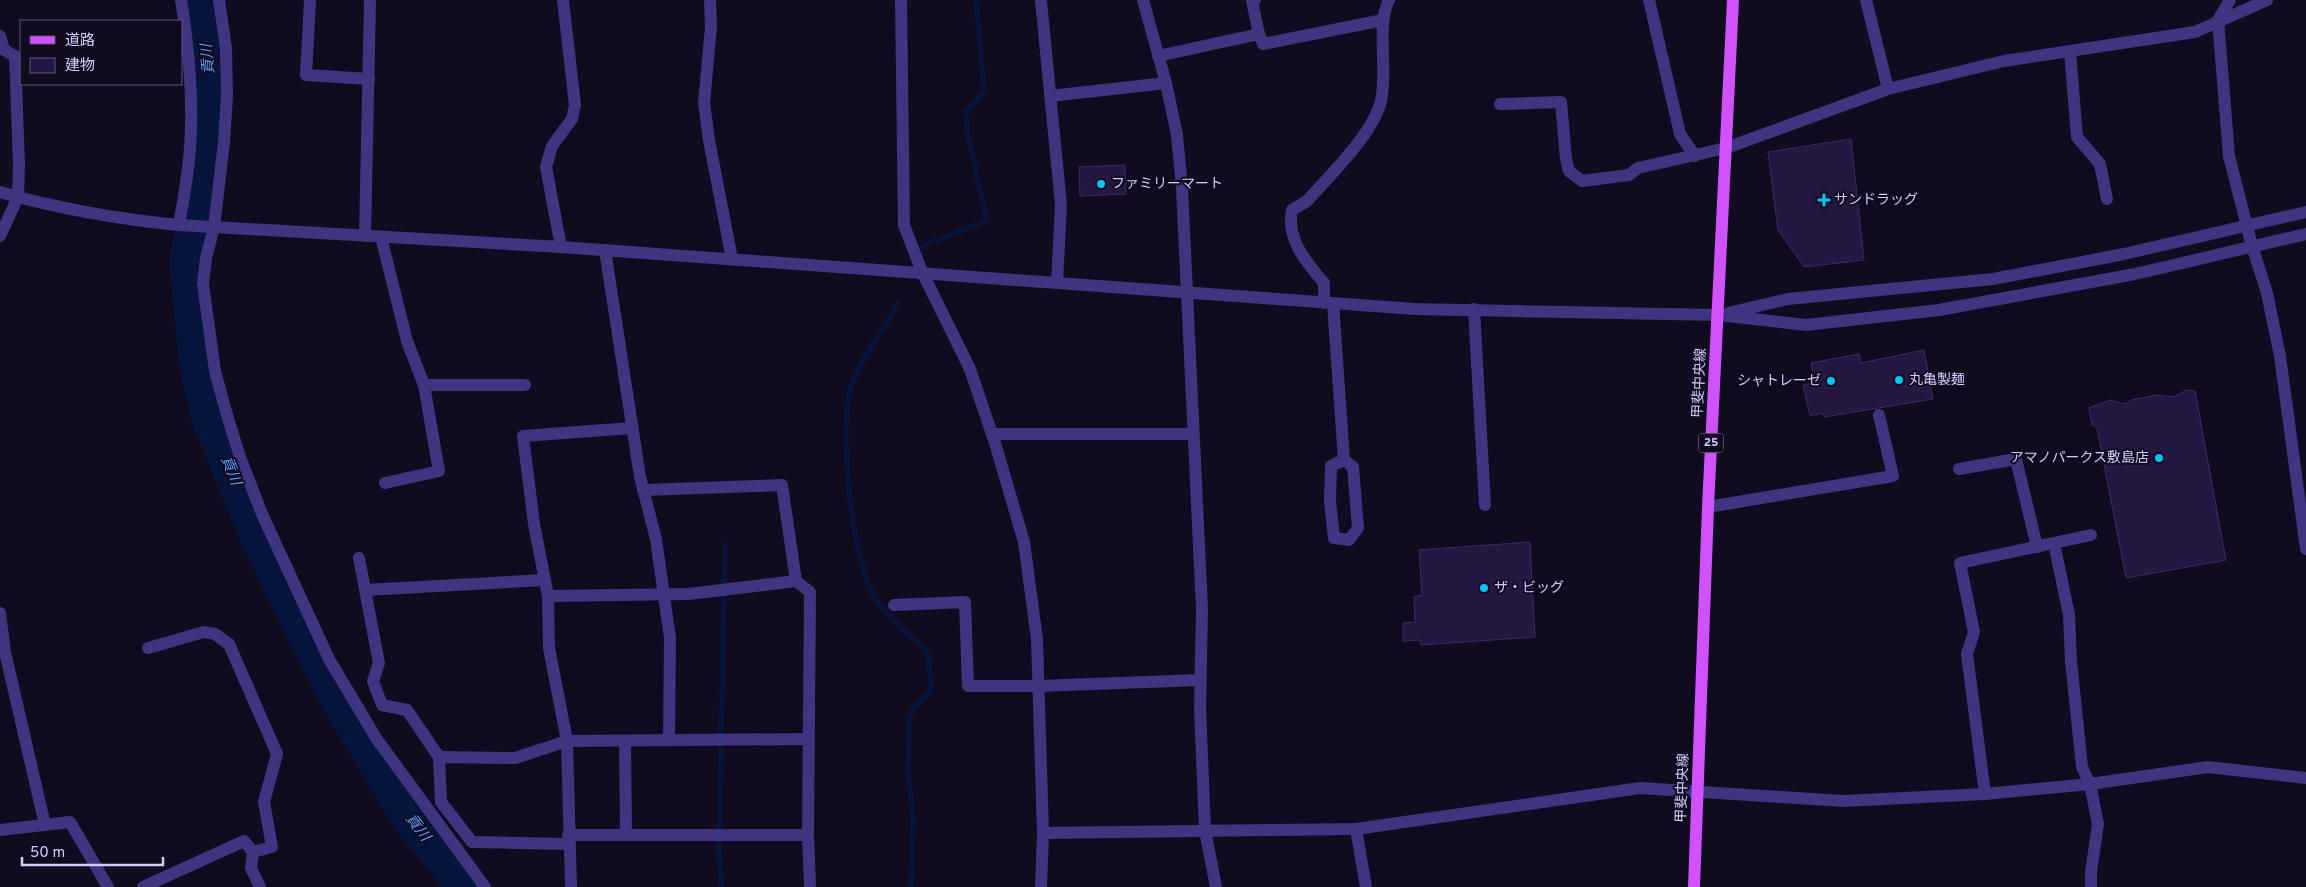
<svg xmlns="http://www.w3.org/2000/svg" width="2306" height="887" font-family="Overpass,'Noto Sans JP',sans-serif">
	<rect width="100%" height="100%" fill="#110b1f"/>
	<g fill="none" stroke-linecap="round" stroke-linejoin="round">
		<g stroke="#07153d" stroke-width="5.5">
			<polyline points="923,247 926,244 987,221 967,131 966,113 984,90 976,0"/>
			<path d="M898,303C884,332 859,359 850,390C839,431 852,567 877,601C889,618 910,635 925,650L929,659L931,691L912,710L909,718L908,767L913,820L911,887"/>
			<polyline points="722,887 719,857 725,545"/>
		</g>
		<polyline stroke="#07153d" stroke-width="34" points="202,0 209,49 213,119 186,262 196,364 208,418 258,540 332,691 409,820 464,887"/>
	</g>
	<g fill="#241741" stroke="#3d286e">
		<polygon points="1851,139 1864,260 1804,267 1778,230 1768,152"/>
		<polygon points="1125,165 1126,194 1080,196 1079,167"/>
		<polygon points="1924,350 1933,399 1824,417 1823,413 1810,416 1803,385 1814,383 1811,363 1859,354 1861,363"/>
		<polygon points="2187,390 2195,391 2226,560 2126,578 2097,428 2092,425 2089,408 2110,400 2124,404 2132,400 2157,395 2173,397"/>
		<polygon points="1530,542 1535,637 1421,645 1420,640 1403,641 1403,623 1415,622 1414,597 1422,595 1419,550"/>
	</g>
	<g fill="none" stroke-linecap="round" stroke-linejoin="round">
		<g stroke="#3f3480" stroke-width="12">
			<polyline points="219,0 226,48 227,96 224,142 214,227 206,258 203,284 215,371 227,415 240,457 262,514 329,659 376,738 485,887"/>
			<polyline points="310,0 306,75 369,79"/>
			<polyline points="710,0 711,27 704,103 709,140 732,259"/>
			<polyline points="901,0 904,225 922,272 970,369 995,443 1024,542 1037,639 1043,833 1041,887"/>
			<polyline points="1255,0 1252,1 1259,34"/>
			<polyline points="1649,0 1680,134 1695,156"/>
			<polyline points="1866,0 1888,89"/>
			<polyline points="2230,0 2218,20 2229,156 2252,246 2267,293 2280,356 2306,549"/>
			<polyline points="1041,1 1061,205 1057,282"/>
			<polyline points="0,36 4,50 15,56 19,164 18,197 0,236"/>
			<polyline points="2070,51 2077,137 2100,164 2107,199"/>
			<polyline points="1158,56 1259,34 1263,44 1383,20"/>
			<polyline points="1050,96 1166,83"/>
			<polyline points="1500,104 1561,102 1566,159 1569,171 1582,181 1629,175 1638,168 1726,148 1888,89 2004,61 2195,32 2267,0"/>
			<path d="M179,225C182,206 186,187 188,168C195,112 190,55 181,0"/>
			<polyline points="381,237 407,341 424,385 439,471 385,483"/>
			<polyline points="561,247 546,167 552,146 572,119 575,105 563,0"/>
			<polyline points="605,250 640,477 656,539 670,638 669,740"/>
			<path d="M1324,303V283C1306,262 1286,239 1292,210L1307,201C1330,175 1373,134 1381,101C1388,71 1376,24 1389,0"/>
			<polyline points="1333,303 1344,460"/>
			<polyline points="1474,309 1485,505"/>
			<polyline points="424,385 525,385"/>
			<polyline points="992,434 1193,434"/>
			<polygon points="1344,460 1353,467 1358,528 1349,540 1334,538 1330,501 1331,466"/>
			<polyline points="1959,469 2016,459 2037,547"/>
			<polyline points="643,490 782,485 796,581"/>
			<polyline points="1708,507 1893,476 1879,415"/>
			<polyline points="2054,543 2069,615 2071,661 2082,767 2090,784 2098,824 2091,872 2091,887"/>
			<polyline points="359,558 379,663 373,681 382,705 407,710 439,757"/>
			<polyline points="365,590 544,580"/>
			<polyline points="548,596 689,594 796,581 810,592 808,835 810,887"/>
			<polyline points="894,605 965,602 968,686 1038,686 1200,680"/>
			<polyline points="0,613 5,652 45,825"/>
			<polyline points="148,648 204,632 215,634 229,644 277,754 264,802 272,847 253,852"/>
			<polyline points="625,741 626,835"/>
			<polyline points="1985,794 1967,654 1974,632 1960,563 2091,535"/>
			<polyline points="1356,829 1366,887"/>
			<polyline points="0,830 70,822 108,887"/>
			<polyline points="1043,833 1356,829 1640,788 1843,801 1985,794 2090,784 2208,767 2306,778"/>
			<polyline points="568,835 808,835"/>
			<polyline points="569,844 472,842 441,802 439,757 515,758 567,741 808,739"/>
			<polyline points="143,887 244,841 253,852 251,868 260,887"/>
			<polyline points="571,887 567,741 549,648 548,596 534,524 523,436 632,428"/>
		</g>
		<g stroke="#3f3480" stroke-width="12">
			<polyline points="1143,0 1166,83 1177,135 1182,188 1202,609 1200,708 1205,830 1216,887"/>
			<path d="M0,192C60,209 116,219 179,225L561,247L1415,309L1718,315L1806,325L1939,310L2135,274L2306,234"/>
			<polyline points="365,236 370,0"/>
			<polyline points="1728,313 1788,299 1993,279 2124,254 2306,212"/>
		</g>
		<polyline stroke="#cf51ff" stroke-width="12" points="1694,887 1708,507 1733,0"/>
	</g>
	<g fill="#00c4f5" stroke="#110b1f" stroke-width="2">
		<circle cx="1101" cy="184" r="5"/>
		<path d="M1821.5 192.5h5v5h5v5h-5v5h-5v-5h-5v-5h5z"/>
		<circle cx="1899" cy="380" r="5"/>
		<circle cx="1831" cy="381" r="5"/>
		<circle cx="2159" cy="458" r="5"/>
		<circle cx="1484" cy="588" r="5"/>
	</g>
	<g text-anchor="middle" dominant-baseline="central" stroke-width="4" stroke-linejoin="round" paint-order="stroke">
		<rect fill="#110b1f" stroke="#9a91bc" stroke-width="1" x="1698.5" y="433.5" width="25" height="19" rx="4"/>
		<g font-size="12" font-weight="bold" fill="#d5caff">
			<text x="1711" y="443">25</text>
		</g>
		<g font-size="14" fill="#d5caff" stroke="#110b1f" text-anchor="start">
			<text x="1111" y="184">ファミリーマート</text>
			<text x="1834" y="200">サンドラッグ</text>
			<text x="1909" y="380">丸亀製麺</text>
			<text x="1821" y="381" text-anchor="end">シャトレーゼ</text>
			<text x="2149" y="458" text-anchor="end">アマノパークス敷島店</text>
			<text x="1494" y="588">ザ・ビッグ</text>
		</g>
		<g font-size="14" fill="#d5caff" stroke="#110b1f">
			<text transform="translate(1700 383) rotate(-87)">甲斐中央線</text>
			<text transform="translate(1683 788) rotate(-88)">甲斐中央線</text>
		</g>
		<g font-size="15" font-style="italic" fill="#58a1ff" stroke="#110b1f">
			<text transform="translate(209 59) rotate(-95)">貢川</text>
			<text transform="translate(230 471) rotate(68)">貢川</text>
			<text transform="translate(417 828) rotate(53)">貢川</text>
		</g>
	</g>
	<rect x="20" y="20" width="162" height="65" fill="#110b1f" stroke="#5f5779"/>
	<rect x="30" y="36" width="25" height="8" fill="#cf51ff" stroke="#5f5779"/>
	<text x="65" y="45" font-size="15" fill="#d5caff">道路</text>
	<rect x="30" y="58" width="25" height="15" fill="#241741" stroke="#5f5779"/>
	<text x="65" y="70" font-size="15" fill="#d5caff">建物</text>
	<path d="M22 857v8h141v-8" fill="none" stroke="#d5caff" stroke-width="2.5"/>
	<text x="30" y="857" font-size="15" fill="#d5caff" stroke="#110b1f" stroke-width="4" paint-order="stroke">50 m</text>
</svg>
